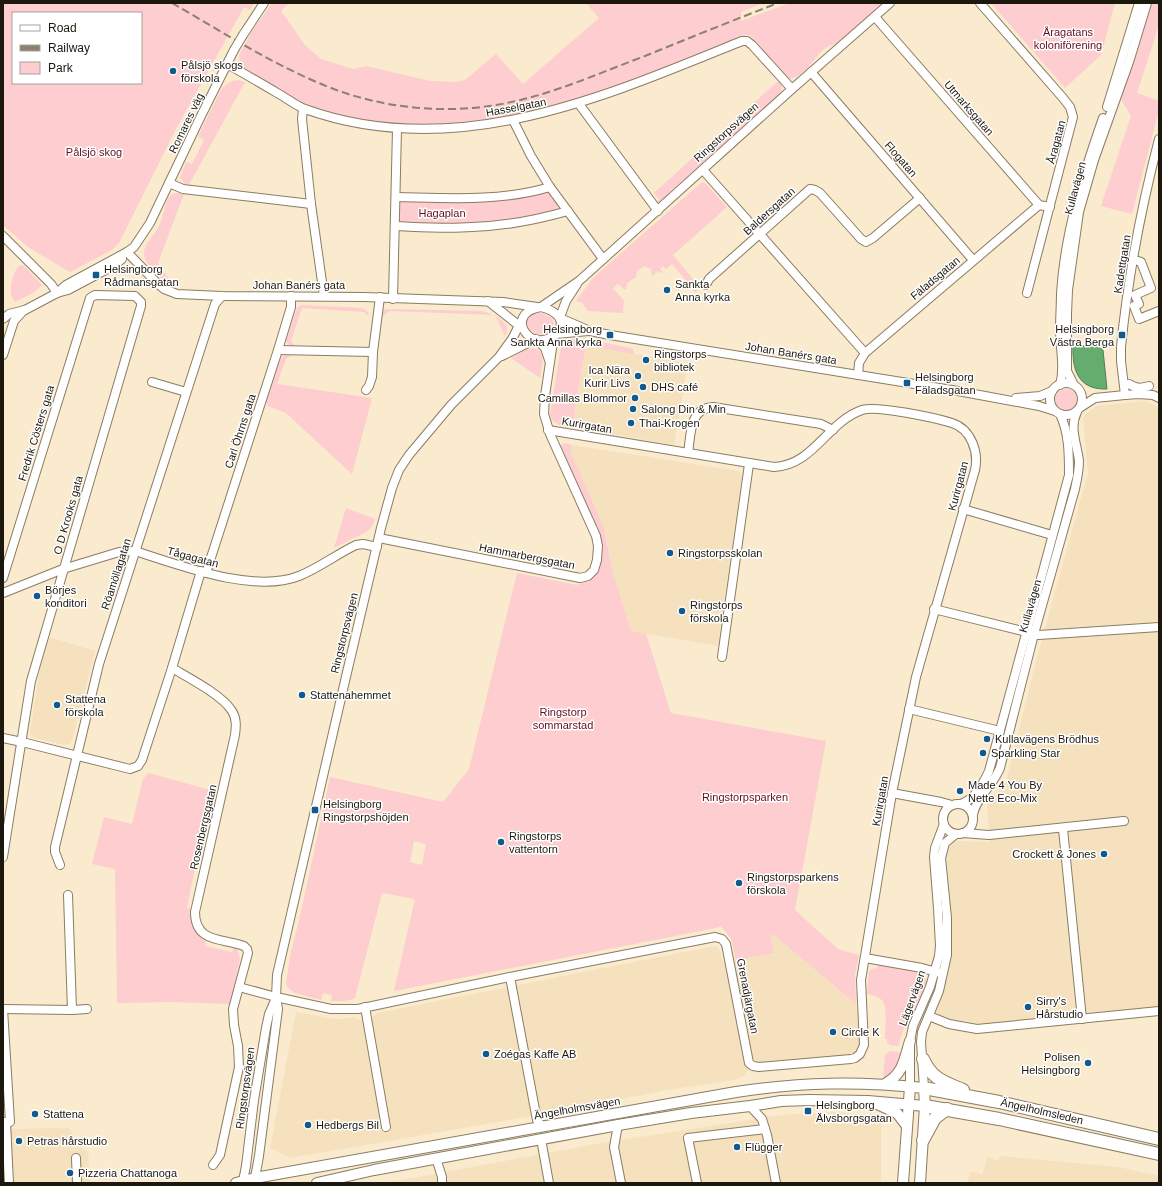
<svg xmlns="http://www.w3.org/2000/svg" width="1162" height="1186" font-family="Helvetica,sans-serif">
	<rect width="100%" height="100%" fill="#faeace"/>
	<g fill="#f5e1be">
		<polygon points="586,345 688,363 674,445 572,427"/>
		<polygon points="1145,401 1156,406 1159,409 1159,1009 987,1026 968,1021 949,1020 938,1015 936,1011 947,979 950,961 950,917 946,850 951,844 957,841 990,842 987,805 1006,782 1036,661 1088,473 1083,417 1096,406"/>
		<polygon points="572,445 738,471 742,476 718,646 631,631 613,573 606,534 570,451"/>
		<polygon points="49,637 95,651 72,740 70,744 65,745 34,738 30,733 40,668"/>
		<polygon points="774,935 856,1004 860,1038 858,1049 855,1052 851,1054 760,1065 753,1064 744,1076 734,1080 667,1090 539,1115 290,1158 270,1148 296,1012 328,1018 342,1019 354,1017 359,1020 372,1018 377,1013 715,946 720,950 723,963 774,953 770,936"/>
		<polygon points="834,1112 881,1116 881,1183 385,1183 602,1143 781,1115"/>
		<polygon points="69,1128 81,1148 88,1152 90,1183 3,1183 3,1129"/>
		<polygon points="1000,1156 1118,1167 1159,1176 1159,1183 967,1183 971,1171 982,1174 988,1157 998,1161"/>
	</g>
	<g fill="#fdcdcf" fill-rule="evenodd">
		<path d="M3,3H254L250,10L244,7L176,129L119,243L113,249L108,252L70,272L28,247L3,225ZM13,13H141V83H13Z"/>
		<path d="M272,3H289L281,11L305,45L321,59L353,69L366,66L430,81L456,82L465,80L496,54L523,84L599,18L586,3H763L741,12V21L790,3H883C869,16 854,32 838,42C835,45 830,45 827,47C813,56 808,75 790,79L785,75L750,35H746C714,48 681,61 648,74C632,80 616,88 600,93C513,123 416,136 326,112C297,104 266,81 240,66L239,55L252,31Z"/>
		<polygon points="991,3 1115,3 1101,55 1065,88"/>
		<polygon points="1152,3 1159,3 1159,25 1137,93 1159,101 1159,110 1132,214 1101,206 1131,116 1121,99"/>
		<polygon points="238,80 245,82 189,185 185,184 180,177 186,162 192,164 204,140 198,136 222,88 232,81"/>
		<path d="M778,81L782,85C783,98 761,112 752,119L672,190L663,201L657,203L659,199L654,193Z"/>
		<polygon points="702,182 705,183 727,207 673,255 696,283 697,290 696,293 687,284 688,283 672,264 666,269 663,266 660,269 663,272 661,273 658,271 652,276 651,269 644,266 637,271 636,277 627,283 626,289 624,289 618,284 613,288 624,301 623,313 588,311 582,303 576,301 593,278"/>
		<polygon points="547,190 557,202 558,207 555,212 534,217 472,225 402,224 396,222 397,204 400,200 469,202 496,200"/>
		<path d="M177,193L184,194L158,263L172,284C162,282 143,263 144,253C144,244 154,236 158,228C163,218 164,208 168,198L172,194Z"/>
		<path d="M21,265L24,266L42,285L33,293L15,302C13,299 11,296 11,293C10,285 14,268 21,265Z"/>
		<path d="M302,305L362,308L368,312L369,317L364,312L302,308L291,341L296,347C291,347 289,346 286,341L297,308Z"/>
		<path d="M385,309L482,311C492,314 514,322 505,336L495,315L390,311L379,318L380,314Z"/>
		<path d="M534,313H542L552,318L554,324C548,348 510,325 534,313Z"/>
		<path d="M587,339L630,348L633,349L634,354L586,345L572,427C562,426 553,425 550,415L561,346C566,337 578,340 587,339Z"/>
		<path d="M534,348C547,352 542,367 540,378L511,358L525,350Z"/>
		<polygon points="292,355 286,359 277,384 372,398 352,474 286,413 268,406 266,402 280,360 283,356"/>
		<circle cx="1066" cy="400" r="11"/>
		<path d="M565,443L572,445L570,451L604,528L613,573L631,631L646,634L671,713L826,741L795,910L838,949L859,955L855,974L856,1004L774,935L770,936L774,953L736,960L731,938L721,926L716,928L394,991L415,899L382,893L355,998C348,1002 339,1001 331,1001L332,995L323,993L321,1000L295,993L288,988L286,983L291,952L301,912L330,777L443,802L469,769L517,573L577,585L590,578L599,548L559,450L561,445ZM414,841L426,844L422,865L410,862Z"/>
		<polygon points="346,508 375,519 371,528 366,532 334,548"/>
		<path d="M149,773L217,792L209,827H203L187,908L193,909C195,923 193,931 206,939L205,946L232,952L234,947C238,950 239,953 240,958L231,1001L229,1004L173,1002L117,1003L115,869L92,864L104,817L132,824L143,779Z"/>
		<path d="M878,965L920,972L926,979V986C919,1000 899,1032 899,1046L890,1045L887,1042V1039H885C885,1029 888,1007 882,1000C878,996 872,996 867,993L869,972L872,969L877,968Z"/>
		<polygon points="890,1051 900,1052 900,1065 888,1077 883,1078 885,1055"/>
	</g>
	<path fill="#64ad6e" stroke="#4f8051" d="M1073,345L1099,347L1103,350L1107,389C1078,390 1072,370 1073,345Z"/>
	<g fill="none" stroke-linecap="round" stroke-linejoin="round">
		<defs>
			<g id="minor">
				<polyline points="980,3 1063,98 1070,107 1073,117 1027,293"/>
				<polyline points="875,17 1039,205 1050,207"/>
				<polyline points="243,35 264,3"/>
				<path d="M227,64C245,74 262,84 279,94C288,99 296,106 305,109C455,163 604,97 742,41H747L752,45L792,89"/>
				<polyline points="811,72 973,260"/>
				<polyline points="579,104 658,211"/>
				<polyline points="1107,107 1139,3"/>
				<polyline points="303,109 302,119 311,204 324,296"/>
				<polyline points="513,120 531,156 550,187 603,259"/>
				<polyline points="703,170 865,353"/>
				<polyline points="169,183 183,189 311,204"/>
				<path d="M396,197C447,198 500,202 550,187"/>
				<path d="M395,226C420,227 446,229 472,227C505,226 536,220 568,211"/>
				<polyline points="3,236 51,284 57,293"/>
				<polyline points="127,252 158,284 164,289 177,294 222,296 364,297 503,302 537,307"/>
				<polyline points="1138,261 1141,262 1151,288 1135,295 1139,304 1134,306 1139,319 1159,311"/>
				<polyline points="706,285 709,279 810,189 815,190 820,193 861,239 866,242 873,238 920,198"/>
				<polyline points="57,293 66,285 127,252 134,247 150,223 199,120 234,50"/>
				<polyline points="393,299 397,129"/>
				<polyline points="488,301 522,328"/>
				<polyline points="541,307 579,281 792,89 890,3"/>
				<path d="M541,307C554,310 570,321 555,334C531,356 502,313 541,307Z"/>
				<polyline points="560,317 566,301 577,284"/>
				<polyline points="560,318 590,331 610,335 958,391 1039,406 1055,411"/>
				<polyline points="3,319 9,314 25,310 57,293 68,290 113,266 122,259"/>
				<polyline points="556,334 588,331"/>
				<polyline points="537,340 545,348 549,360"/>
				<polyline points="278,350 373,352"/>
				<polyline points="3,355 14,321 24,310"/>
				<polyline points="502,356 536,339"/>
				<polyline points="858,375 859,363 865,353 1039,205"/>
				<polyline points="152,382 186,392"/>
				<circle cx="1066" cy="399" r="16"/>
				<path d="M1129,384C1137,389 1141,388 1149,386"/>
				<path d="M1060,385C1065,367 1060,348 1060,330C1060,318 1061,305 1061,293C1065,232 1083,175 1103,118"/>
				<polyline points="1074,385 1067,371 1067,314 1068,290 1079,212 1094,160 1129,62 1147,3"/>
				<polyline points="366,390 369,386 372,377 373,352 380,297"/>
				<path d="M1125,395L1121,361V347C1128,277 1141,208 1159,139"/>
				<polyline points="1016,398 1040,396 1052,391"/>
				<polyline points="1081,407 1095,398 1125,395 1138,394 1153,395 1159,398"/>
				<path d="M688,453C691,435 689,408 713,407L821,424L833,430"/>
				<polyline points="963,509 1052,535"/>
				<polyline points="379,538 580,578 588,576 594,570 597,560 598,546 596,536 550,434 544,414 545,396 554,335"/>
				<polyline points="206,573 278,350 291,307 291,296"/>
				<polyline points="3,578 90,298 95,295 135,296 141,302 141,306 31,681 3,857"/>
				<path d="M3,593L63,569L119,552L135,551C180,565 253,594 299,576C319,568 337,554 356,545L363,544L377,547"/>
				<polyline points="934,609 1039,635 1159,627"/>
				<polyline points="722,657 749,464"/>
				<path d="M172,668C189,678 222,695 232,711C237,719 236,727 235,735L195,912C195,943 222,938 244,946L247,949L248,953L233,1009L234,1025L238,1046L239,1067L220,1155L213,1165"/>
				<polyline points="909,709 1000,731"/>
				<polyline points="3,738 22,742 130,769 138,766 142,760 172,668 201,571"/>
				<polyline points="892,793 941,802 952,805"/>
				<path d="M961,804C975,799 983,784 989,771L1069,475C1069,454 1069,433 1060,414"/>
				<circle cx="958" cy="819" r="15"/>
				<path d="M973,815C975,799 994,784 1000,768L1034,634L1075,489C1077,480 1079,471 1079,461C1077,444 1069,428 1077,412"/>
				<polyline points="1063,829 1082,1019"/>
				<polyline points="963,833 989,835 1124,821"/>
				<polyline points="60,865 55,852 55,847 99,664 215,304 222,296"/>
				<polyline points="865,958 922,968 940,973"/>
				<polyline points="510,977 537,1120 540,1124 543,1126"/>
				<path d="M239,987L276,997L331,1009H358L510,977L715,937L722,939L726,944L749,1063L753,1066L759,1067L851,1059L855,1058L860,1054L864,1045L861,980L892,793L916,677L975,470C979,452 971,429 952,423C936,418 876,405 862,410C827,422 814,465 774,467L548,430"/>
				<polyline points="365,1007 386,1127"/>
				<polyline points="3,1009 72,1010 68,895"/>
				<polyline points="3,1009 10,1122 3,1122"/>
				<polyline points="72,1010 87,1009"/>
				<polyline points="929,1016 949,1024 977,1029 1159,1011"/>
				<polyline points="910,1087 910,1041 913,1026 930,987 939,956 940,946 938,908 934,857 935,848 944,824"/>
				<polyline points="924,1088 921,1042 922,1032 939,991 947,955 947,918 941,858 945,843 956,834"/>
				<polyline points="750,1106 762,1119 767,1135 776,1183"/>
				<polyline points="6,1122 9,1183"/>
				<polyline points="618,1125 614,1147 621,1183"/>
				<polyline points="541,1139 549,1183"/>
				<polyline points="76,1158 77,1183"/>
				<polyline points="436,1158 442,1177 442,1183"/>
				<polyline points="255,1178 259,1156 278,1009 276,997 277,975 345,681 381,528 392,488 399,470 409,455 451,405 499,357 512,339 523,318"/>
				<polyline points="243,1181 246,1166 254,1100 266,1028 269,1014 276,998"/>
				<polyline points="697,1183 688,1138 765,1129"/>
			</g>
			<g id="major">
				<path d="M885,1084C904,1073 904,1060 910,1041"/>
				<polyline points="877,1104 897,1113 907,1126"/>
				<path d="M236,1183L255,1178L736,1092C802,1082 858,1081 924,1088L925,1106L920,1183"/>
				<polyline points="317,1183 374,1170 618,1125 691,1113 750,1106 781,1101 809,1100 868,1101 925,1106"/>
				<polyline points="903,1183 910,1087"/>
			</g>
			<g id="highway">
				<path d="M923,1059C932,1079 944,1082 963,1090"/>
				<polyline points="924,1088 999,1102 1159,1139"/>
				<polyline points="925,1106 999,1119 1159,1154"/>
				<polyline points="923,1140 935,1118 947,1109"/>
			</g>
		</defs>
		<use href="#minor" stroke="#8b7c63" stroke-width="10"/>
		<use href="#major" stroke="#8b7c63" stroke-width="12"/>
		<use href="#highway" stroke="#8b7c63" stroke-width="14"/>
		<use href="#minor" stroke="#fff" stroke-width="8"/>
		<use href="#major" stroke="#fff" stroke-width="10"/>
		<use href="#highway" stroke="#fff" stroke-width="12"/>
		<path stroke="#8c816e" stroke-width="2" stroke-dasharray="8 4" stroke-linecap="butt" d="M172,3C228,35 287,74 348,94C402,111 461,114 516,101C560,91 602,72 645,56C689,38 734,20 778,3"/>
		<defs>
			<polyline id="minor-bridge" points="234,50 243,35"/>
		</defs>
		<use href="#minor-bridge" stroke="#8b7c63" stroke-width="10" stroke-linecap="butt"/>
		<use href="#minor-bridge" stroke="#fff" stroke-width="8"/>
	</g>
	<g fill="#125a8e" stroke="#fff" stroke-width="1.5">
		<circle cx="173" cy="71" r="4"/>
		<rect x="92" y="271" width="8" height="8" rx="2"/>
		<circle cx="667" cy="290" r="4"/>
		<rect x="606" y="331" width="8" height="8" rx="2"/>
		<rect x="1118" y="331" width="8" height="8" rx="2"/>
		<circle cx="646" cy="360" r="4"/>
		<circle cx="638" cy="376" r="4"/>
		<rect x="903" y="379" width="8" height="8" rx="2"/>
		<circle cx="643" cy="387" r="4"/>
		<circle cx="635" cy="398" r="4"/>
		<circle cx="633" cy="409" r="4"/>
		<circle cx="631" cy="423" r="4"/>
		<circle cx="670" cy="553" r="4"/>
		<circle cx="37" cy="596" r="4"/>
		<circle cx="682" cy="611" r="4"/>
		<circle cx="302" cy="695" r="4"/>
		<circle cx="57" cy="705" r="4"/>
		<circle cx="987" cy="739" r="4"/>
		<circle cx="983" cy="753" r="4"/>
		<circle cx="960" cy="791" r="4"/>
		<rect x="311" y="806" width="8" height="8" rx="2"/>
		<circle cx="501" cy="842" r="4"/>
		<circle cx="1104" cy="854" r="4"/>
		<circle cx="739" cy="883" r="4"/>
		<circle cx="1028" cy="1007" r="4"/>
		<circle cx="833" cy="1032" r="4"/>
		<circle cx="486" cy="1054" r="4"/>
		<circle cx="1088" cy="1063" r="4"/>
		<rect x="804" y="1107" width="8" height="8" rx="2"/>
		<circle cx="35" cy="1114" r="4"/>
		<circle cx="308" cy="1125" r="4"/>
		<circle cx="19" cy="1141" r="4"/>
		<circle cx="737" cy="1147" r="4"/>
		<circle cx="70" cy="1173" r="4"/>
	</g>
	<g text-anchor="middle" dominant-baseline="central" stroke-width="3" stroke-linejoin="round" paint-order="stroke">
		<g font-size="11" fill="#640d1f" stroke="#fff">
			<text x="1068" y="32">Åragatans<tspan x="1068" dy="13">koloniförening</tspan></text>
			<text x="94" y="152">Pålsjö skog</text>
			<text x="442" y="213">Hagaplan</text>
			<text x="563" y="712">Ringstorp<tspan x="563" dy="13">sommarstad</tspan></text>
			<text x="745" y="797">Ringstorpsparken</text>
		</g>
		<g font-size="11" fill="#1d180e" stroke="#fff" text-anchor="start">
			<text x="181" y="65">Pålsjö skogs<tspan x="181" dy="13">förskola</tspan></text>
			<text x="104" y="269">Helsingborg<tspan x="104" dy="13">Rådmansgatan</tspan></text>
			<text x="675" y="284">Sankta<tspan x="675" dy="13">Anna kyrka</tspan></text>
			<text x="602" y="329" text-anchor="end">Helsingborg<tspan x="602" dy="13">Sankta Anna kyrka</tspan></text>
			<text x="1114" y="329" text-anchor="end">Helsingborg<tspan x="1114" dy="13">Västra Berga</tspan></text>
			<text x="654" y="354">Ringstorps<tspan x="654" dy="13">bibliotek</tspan></text>
			<text x="630" y="370" text-anchor="end">Ica Nära<tspan x="630" dy="13">Kurir Livs</tspan></text>
			<text x="915" y="377">Helsingborg<tspan x="915" dy="13">Fäladsgatan</tspan></text>
			<text x="651" y="387">DHS café</text>
			<text x="627" y="398" text-anchor="end">Camillas Blommor</text>
			<text x="641" y="409">Salong Din &amp; Min</text>
			<text x="639" y="423">Thai-Krogen</text>
			<text x="678" y="553">Ringstorpsskolan</text>
			<text x="45" y="590">Börjes<tspan x="45" dy="13">konditori</tspan></text>
			<text x="690" y="605">Ringstorps<tspan x="690" dy="13">förskola</tspan></text>
			<text x="310" y="695">Stattenahemmet</text>
			<text x="65" y="699">Stattena<tspan x="65" dy="13">förskola</tspan></text>
			<text x="995" y="739">Kullavägens Brödhus</text>
			<text x="991" y="753">Sparkling Star</text>
			<text x="968" y="785">Made 4 You By<tspan x="968" dy="13">Nette Eco-Mix</tspan></text>
			<text x="323" y="804">Helsingborg<tspan x="323" dy="13">Ringstorpshöjden</tspan></text>
			<text x="509" y="836">Ringstorps<tspan x="509" dy="13">vattentorn</tspan></text>
			<text x="1096" y="854" text-anchor="end">Crockett &amp; Jones</text>
			<text x="747" y="877">Ringstorpsparkens<tspan x="747" dy="13">förskola</tspan></text>
			<text x="1036" y="1001">Sirry's<tspan x="1036" dy="13">Hårstudio</tspan></text>
			<text x="841" y="1032">Circle K</text>
			<text x="494" y="1054">Zoégas Kaffe AB</text>
			<text x="1080" y="1057" text-anchor="end">Polisen<tspan x="1080" dy="13">Helsingborg</tspan></text>
			<text x="816" y="1105">Helsingborg<tspan x="816" dy="13">Älvsborgsgatan</tspan></text>
			<text x="43" y="1114">Stattena</text>
			<text x="316" y="1125">Hedbergs Bil</text>
			<text x="27" y="1141">Petras hårstudio</text>
			<text x="745" y="1147">Flügger</text>
			<text x="78" y="1173">Pizzeria Chattanoga</text>
		</g>
		<g font-size="11" fill="#1d180e" stroke="#fff">
			<text transform="translate(516 107) rotate(-11)">Hasselgatan</text>
			<text transform="translate(969 108) rotate(49)">Utmarksgatan</text>
			<text transform="translate(186 123) rotate(-64)">Romares väg</text>
			<text transform="translate(726 132) rotate(-42)">Ringstorpsvägen</text>
			<text transform="translate(1056 142) rotate(-75)">Åragatan</text>
			<text transform="translate(901 159) rotate(49)">Flogatan</text>
			<text transform="translate(1075 188) rotate(-75)">Kullavägen</text>
			<text transform="translate(769 211) rotate(-42)">Baldersgatan</text>
			<text transform="translate(1122 264) rotate(-81)">Kadettgatan</text>
			<text transform="translate(935 278) rotate(-40)">Fäladsgatan</text>
			<text x="299" y="285">Johan Banérs gata</text>
			<text transform="translate(791 353) rotate(9)">Johan Banérs gata</text>
			<text transform="translate(587 425) rotate(10)">Kurirgatan</text>
			<text transform="translate(240 431) rotate(-72)">Carl Öhrns gata</text>
			<text transform="translate(36 433) rotate(-73)">Fredrik Cösters gata</text>
			<text transform="translate(958 486) rotate(-75)">Kurirgatan</text>
			<text transform="translate(68 515) rotate(-74)">O D Krooks gata</text>
			<text transform="translate(527 556) rotate(11)">Hammarbergsgatan</text>
			<text transform="translate(193 557) rotate(15)">Tågagatan</text>
			<text transform="translate(116 574) rotate(-72)">Röamöllagatan</text>
			<text transform="translate(1030 606) rotate(-74)">Kullavägen</text>
			<text transform="translate(344 633) rotate(-76)">Ringstorpsvägen</text>
			<text transform="translate(880 801) rotate(-80)">Kurirgatan</text>
			<text transform="translate(203 827) rotate(-77)">Rosenbergsgatan</text>
			<text transform="translate(748 996) rotate(79)">Grenadjärgatan</text>
			<text transform="translate(912 998) rotate(-70)">Lägervägen</text>
			<text transform="translate(245 1088) rotate(-82)">Ringstorpsvägen</text>
			<text transform="translate(577 1108) rotate(-10)">Ängelholmsvägen</text>
			<text transform="translate(1042 1111) rotate(13)">Ängelholmsleden</text>
		</g>
	</g>
	<rect width="1162" height="1186" fill="none" stroke="#1d180e" stroke-width="8"/>
	<rect x="12" y="12" width="130" height="72" fill="#ffffff" stroke="#a5a39f"/>
	<rect x="20" y="25" width="20" height="6" fill="#ffffff" stroke="#a5a39f"/>
	<text x="48" y="32" font-size="12" fill="#1d180e">Road</text>
	<rect x="20" y="45" width="20" height="6" fill="#8c816e" stroke="#a5a39f"/>
	<text x="48" y="52" font-size="12" fill="#1d180e">Railway</text>
	<rect x="20" y="62" width="20" height="12" fill="#fdcdcf" stroke="#a5a39f"/>
	<text x="48" y="72" font-size="12" fill="#1d180e">Park</text>
</svg>
